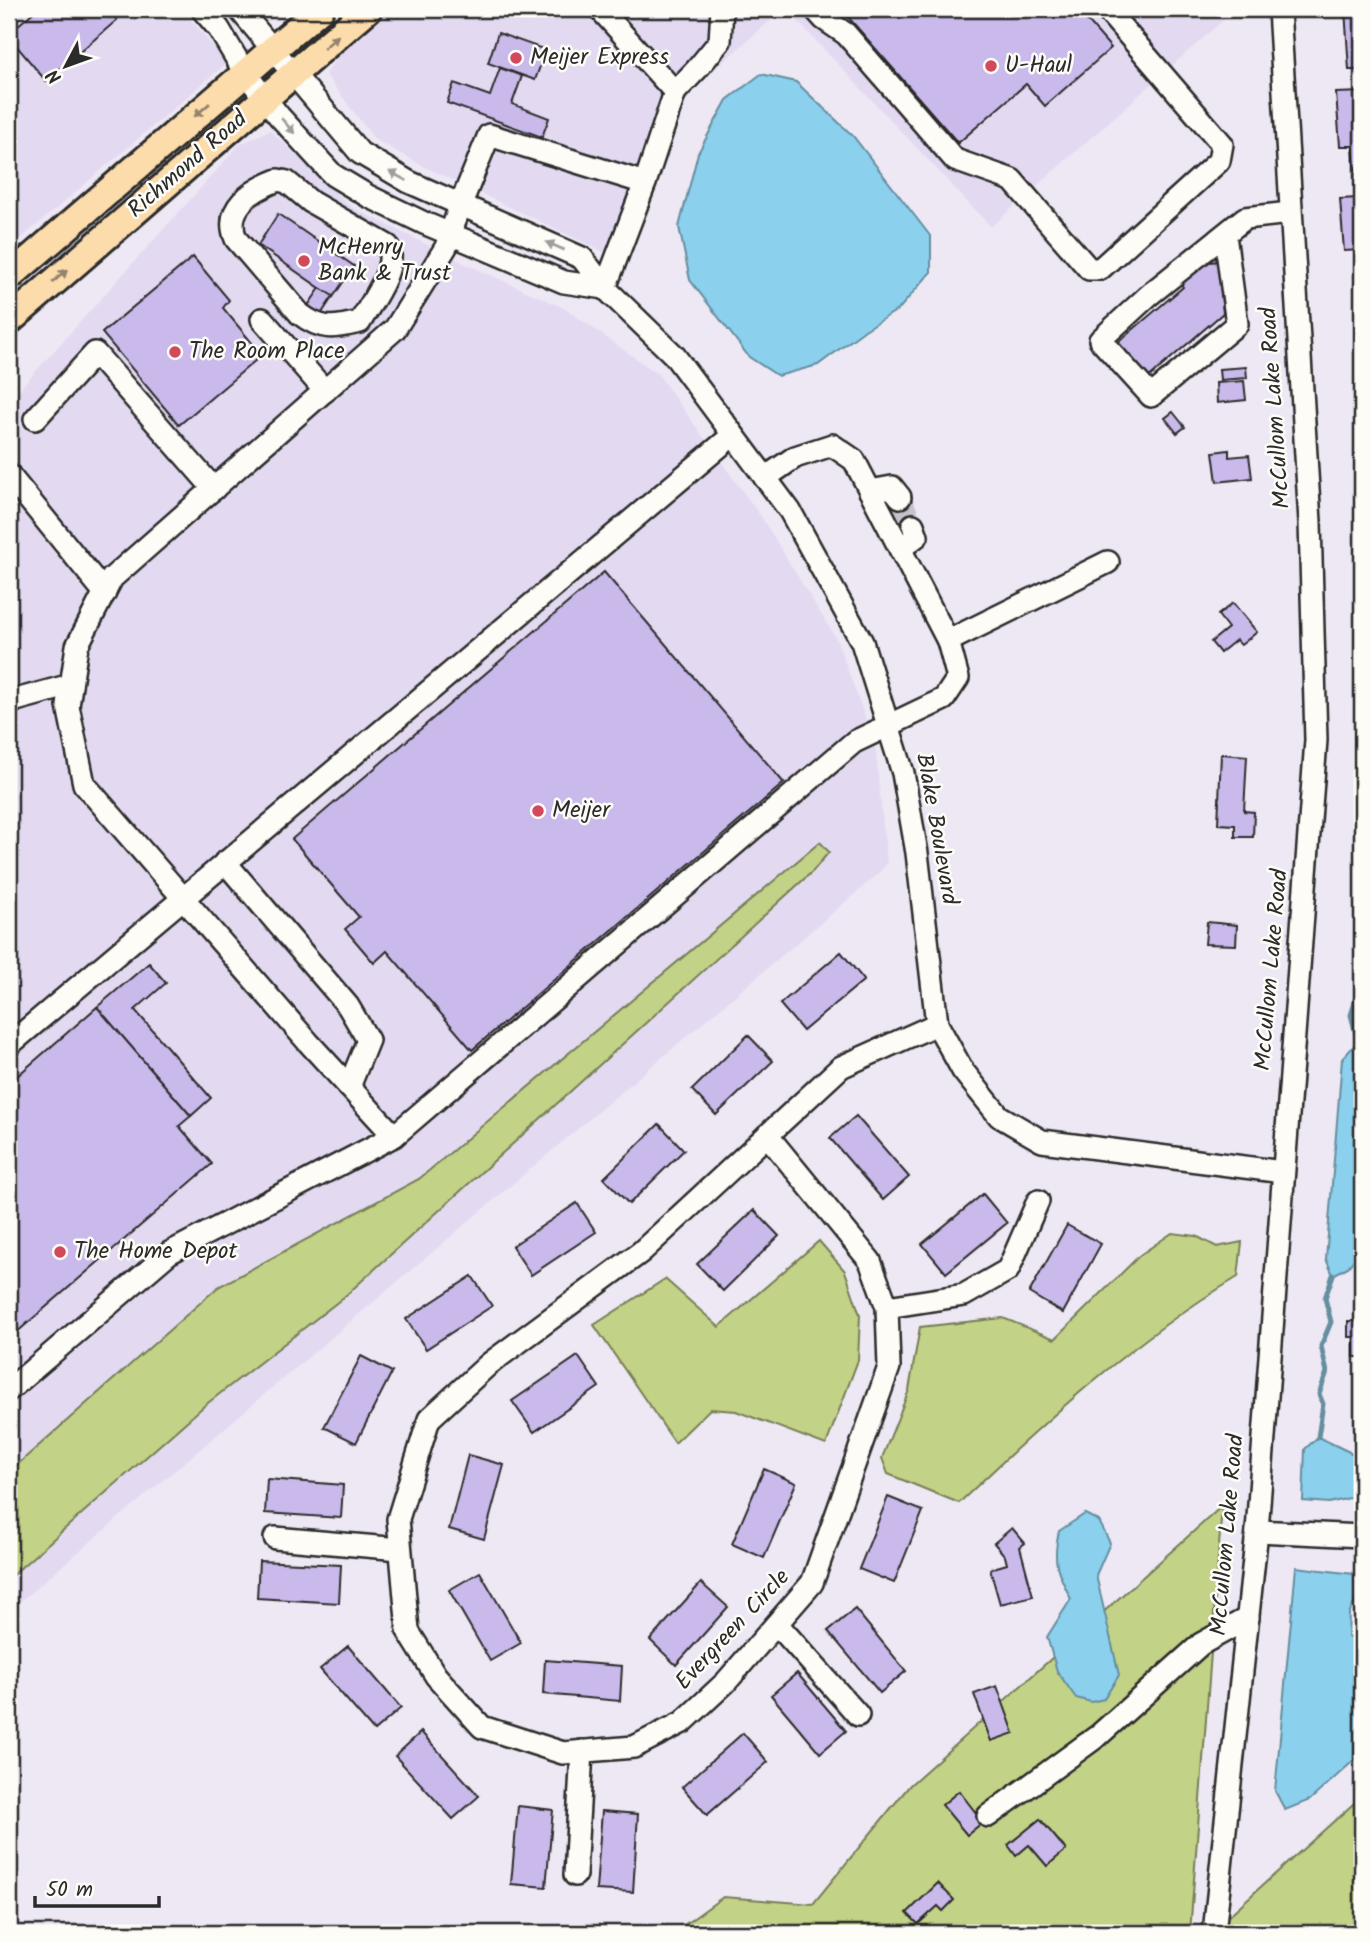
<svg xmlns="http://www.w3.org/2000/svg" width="1371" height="1942" font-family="Kalam,sans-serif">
	<rect width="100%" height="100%" fill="#eee8f4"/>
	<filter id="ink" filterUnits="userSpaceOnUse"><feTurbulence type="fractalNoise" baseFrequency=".0143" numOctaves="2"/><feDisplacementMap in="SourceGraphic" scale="14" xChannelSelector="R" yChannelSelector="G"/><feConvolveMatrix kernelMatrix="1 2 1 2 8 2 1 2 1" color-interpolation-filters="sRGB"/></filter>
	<g filter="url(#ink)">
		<g fill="#e3daf2">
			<polygon points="9,9 182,9 227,63 9,249"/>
			<polygon points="382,9 784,9 687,93 623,261 425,167 374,139 325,74 355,33"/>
			<polygon points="786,9 1236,9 991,227"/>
			<polygon points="270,130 350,206 466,264 566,309 658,374 762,518 837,640 875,745 887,863 876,876 9,1611 9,401 240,144"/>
		</g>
		<g fill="#c2d286" stroke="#767e58" stroke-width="2">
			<polygon points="820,842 829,852 813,871 344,1297 204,1406 9,1578 9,1472 218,1287 419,1179"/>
			<path d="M1172,1233L1196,1236L1217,1247L1242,1242L1238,1277C1135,1338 1046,1420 959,1503L888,1474L882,1458L909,1390L920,1327L1003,1318L1055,1339L1140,1255Z"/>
			<polygon points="819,1241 845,1271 860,1315 858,1360 826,1445 736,1411 710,1409 675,1443 594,1325 665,1279 719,1327"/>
			<polygon points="1222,1506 1190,1933 673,1933 723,1897 813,1904 910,1785"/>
			<polygon points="1362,1796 1362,1933 1214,1933 1214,1929"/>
		</g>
		<g fill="#8bd0ed" stroke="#658e9f" stroke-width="2">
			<polygon points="761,74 796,82 853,136 931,237 931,272 899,309 865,330 818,365 778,376 749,357 690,280 679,227 698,153 727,100"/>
			<polygon points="1358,1041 1362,1042 1362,1249 1348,1267 1333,1275 1326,1259 1342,1059"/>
			<polygon points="1318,1437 1362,1458 1362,1495 1329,1503 1303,1501 1305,1449"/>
			<path d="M1085,1514L1099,1521L1110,1543L1096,1575L1119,1675L1104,1699L1091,1702L1076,1698L1057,1671L1047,1637L1071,1599C1057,1571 1052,1562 1059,1531Z"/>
			<polygon points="1296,1567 1362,1575 1362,1589 1349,1613 1348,1637 1362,1641 1362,1753 1310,1800 1285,1810 1275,1791"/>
		</g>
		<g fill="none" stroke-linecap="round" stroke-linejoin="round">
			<g stroke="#658e9f" stroke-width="5">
				<polyline points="1358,1041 1351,1015 1358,993 1358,962 1362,941"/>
				<polyline points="1318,1437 1323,1404 1319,1394 1327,1372 1321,1346 1331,1322 1325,1298 1333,1275"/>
			</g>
		</g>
		<g fill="#cabaec" stroke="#2b2b2b" stroke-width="2">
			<polygon points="37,9 107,9 117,20 46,81 9,37 9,33"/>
			<polygon points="841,9 1077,9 1111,48 1045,106 1026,84 958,143"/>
			<polygon points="1345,9 1362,9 1362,70 1349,70"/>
			<polygon points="498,33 546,50 535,80 488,63"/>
			<polygon points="500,68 522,76 512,104 549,118 542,137 447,103 454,83 490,96"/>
			<polygon points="1362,92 1362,250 1344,251 1340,199 1358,198 1353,146 1340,146 1336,93"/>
			<polygon points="278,214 354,266 333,297 258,245"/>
			<polygon points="1205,256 1211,262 1218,261 1223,313 1147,379 1116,344 1183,287 1178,279"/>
			<polygon points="193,257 229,300 223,308 262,355 179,425 102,333"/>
			<polygon points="320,288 333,296 318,319 305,310"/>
			<polygon points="1246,367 1247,378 1220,380 1219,369"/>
			<polygon points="1244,381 1246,400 1217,403 1216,383"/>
			<polygon points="1173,412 1185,427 1177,433 1165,418"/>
			<polygon points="1229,450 1229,457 1249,455 1252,478 1217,482 1213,452"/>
			<polygon points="604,572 784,783 472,1050 387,951 374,963 345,929 359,917 292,839"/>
			<polygon points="1233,603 1257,632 1241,645 1236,640 1220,653 1211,642 1228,628 1218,615"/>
			<polygon points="1221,754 1247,756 1244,811 1254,812 1253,837 1235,837 1235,825 1218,824"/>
			<polygon points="1207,922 1237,925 1236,945 1205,944"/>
			<polygon points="841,952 864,980 803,1031 780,1004"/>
			<polygon points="149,963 166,983 135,1010 211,1098 191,1116 97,1007"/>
			<polygon points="97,1007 191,1116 179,1126 212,1164 9,1339 9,1083"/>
			<polygon points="748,1035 773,1061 716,1115 692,1090"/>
			<polygon points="856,1116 909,1177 883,1200 830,1138"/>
			<polygon points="659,1124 684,1150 629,1204 604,1178"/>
			<polygon points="983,1194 1007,1223 946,1273 922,1244"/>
			<polygon points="577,1203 596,1232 531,1275 512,1246"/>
			<polygon points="754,1210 779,1236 723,1291 697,1264"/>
			<polygon points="1067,1225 1101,1244 1063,1313 1029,1293"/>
			<polygon points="472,1276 492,1306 426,1349 406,1319"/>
			<polygon points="1348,1321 1362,1321 1362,1357 1354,1357 1354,1337 1348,1337"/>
			<polygon points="361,1356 392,1372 356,1443 324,1427"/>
			<polygon points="578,1356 599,1387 534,1432 512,1401"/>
			<polygon points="468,1455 504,1465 484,1539 449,1529"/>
			<polygon points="764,1469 796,1483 764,1558 732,1544"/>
			<polygon points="267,1479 343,1485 341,1518 265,1513"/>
			<polygon points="888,1497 923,1511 894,1583 859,1569"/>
			<polygon points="1012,1528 1025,1543 1020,1547 1033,1596 1000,1604 990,1569 1007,1564 1005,1556 994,1543"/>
			<polygon points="259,1561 341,1565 339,1603 257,1598"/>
			<polygon points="480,1572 521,1643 490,1661 449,1590"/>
			<polygon points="701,1583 728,1607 676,1665 650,1640"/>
			<polygon points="855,1609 906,1671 880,1693 828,1631"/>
			<polygon points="348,1646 401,1708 374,1731 320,1669"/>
			<polygon points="545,1660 622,1666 620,1701 543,1694"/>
			<polygon points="797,1673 846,1731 820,1753 771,1695"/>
			<polygon points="997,1686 1014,1733 991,1741 974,1694"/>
			<polygon points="421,1732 479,1796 453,1819 395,1756"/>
			<polygon points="743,1733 768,1762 707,1815 682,1787"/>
			<polygon points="959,1791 983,1822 967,1835 942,1805"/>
			<polygon points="518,1806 553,1810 546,1887 511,1884"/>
			<polygon points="602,1811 638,1814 633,1892 596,1890"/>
			<polygon points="1040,1819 1066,1850 1047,1866 1029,1845 1016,1856 1008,1845"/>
			<polygon points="938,1883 954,1900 943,1911 938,1906 918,1924 907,1913"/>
		</g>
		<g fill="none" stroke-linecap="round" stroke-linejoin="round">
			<polyline stroke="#c7c2cc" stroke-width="21" stroke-dasharray="21 10" stroke-linecap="butt" points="900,497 913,525"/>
			<defs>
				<g id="minor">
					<polyline points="202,9 219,29 245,73 279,116 333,175 368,196 424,223 564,282 605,288"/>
					<polyline points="239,9 360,153 409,182 582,258 605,288 674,355 790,511 862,642 903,773 917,853 937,1024 963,1071 999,1116 1042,1141 1283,1172"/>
					<polyline points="600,9 675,92"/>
					<polyline points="815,9 824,19 846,34 955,160 1012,180 1089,269 1100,269 1219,161 1222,144 1106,9"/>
					<path d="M278,180L287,182L311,202L388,246C398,267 371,303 360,322C334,328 322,331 300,314L236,239C223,208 252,190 278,180Z"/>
					<polyline points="1225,235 1237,324 1151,396 1100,340 1149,295 1245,218 1290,213"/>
					<polyline points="605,288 645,183"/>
					<polyline points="262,319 325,391"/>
					<polyline points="35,419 95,353 214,489"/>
					<polyline points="9,475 105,593"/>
					<polyline points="870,491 892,487 900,497"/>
					<polyline points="900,549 917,536 913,525"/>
					<polyline points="948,641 1108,562"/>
					<polyline points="9,705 16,700 71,685"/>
					<polyline points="225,862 348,1006 368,1040 349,1087"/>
					<polyline points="9,1045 733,435"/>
					<polyline points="767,1135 870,1261 887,1307 889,1367 812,1583 726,1682 683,1722 634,1747 563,1753 482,1727 436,1676 408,1631 398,1519 429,1419 489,1364 641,1252 841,1067 937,1024"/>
					<polyline points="394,1136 308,1042 84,784 68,706 77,646 112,578 395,329 446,247 460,206 489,135 645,183 675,92 697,69 720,41 722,9"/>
					<polyline points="887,1307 964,1295 1008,1270 1038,1201"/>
					<polyline points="9,1390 169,1253 394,1136 854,742 944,699 958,678 948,641 854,460 832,445 795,457 765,478"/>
					<polyline points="1257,1531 1362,1536"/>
					<polyline points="275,1538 400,1549"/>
					<polyline points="777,1624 858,1715"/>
					<polyline points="988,1816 1099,1735 1201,1644 1248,1618"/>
					<polyline points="575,1875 582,1751"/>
					<polyline points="1214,1933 1257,1531 1316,740 1310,522 1279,9"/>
				</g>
				<g id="major">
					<polyline points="9,277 320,9"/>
					<polyline points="9,321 368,9"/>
				</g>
			</defs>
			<use href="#minor" stroke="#2b2b2b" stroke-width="26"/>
			<use href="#major" stroke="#2b2b2b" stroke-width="32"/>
			<use href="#minor" stroke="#fdfcf7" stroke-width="21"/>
			<use href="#major" stroke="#fddcac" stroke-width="26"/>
		</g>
		<defs><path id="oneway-solid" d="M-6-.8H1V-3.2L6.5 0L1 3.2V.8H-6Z" transform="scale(1.75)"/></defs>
		<g fill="#94846c">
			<use href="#oneway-solid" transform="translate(331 42) rotate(-42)"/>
			<use href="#oneway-solid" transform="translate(202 110) rotate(139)"/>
			<use href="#oneway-solid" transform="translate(60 276) rotate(-41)"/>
		</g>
		<g fill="#9e9e9b">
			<use href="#oneway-solid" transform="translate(288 126) rotate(49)"/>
			<use href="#oneway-solid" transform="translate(398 176) rotate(-152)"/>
			<use href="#oneway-solid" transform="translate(555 246) rotate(-157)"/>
		</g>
	</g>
	<g fill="#d1495b" stroke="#fdfcf7" stroke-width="2.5">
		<circle cx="516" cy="58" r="7"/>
		<circle cx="991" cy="66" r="7"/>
		<circle cx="304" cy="261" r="7"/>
		<circle cx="175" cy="352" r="7"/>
		<circle cx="538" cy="811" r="7"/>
		<circle cx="60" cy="1252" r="7"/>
	</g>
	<g text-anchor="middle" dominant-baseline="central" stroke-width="5" stroke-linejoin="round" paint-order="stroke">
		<g font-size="23" fill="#2b2b2b" stroke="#fdfcf7" text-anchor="start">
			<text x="530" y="58">Meijer Express</text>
			<text x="1005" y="66">U-Haul</text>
			<text x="318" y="248">McHenry<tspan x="318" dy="26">Bank &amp; Trust</tspan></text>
			<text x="189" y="352">The Room Place</text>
			<text x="552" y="811">Meijer</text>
			<text x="74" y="1252">The Home Depot</text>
		</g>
		<g font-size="23" fill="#2b2b2b" stroke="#fdfcf7">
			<text transform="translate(188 165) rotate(-41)">Richmond Road</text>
			<text transform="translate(1276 408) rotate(-94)">McCullom Lake Road</text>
			<text transform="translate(936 829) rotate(80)">Blake Boulevard</text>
			<text transform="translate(1272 970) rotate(-85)">McCullom Lake Road</text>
			<text transform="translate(1228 1535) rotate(-85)">McCullom Lake Road</text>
			<text transform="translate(733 1630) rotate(-47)">Evergreen Circle</text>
		</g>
	</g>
	<rect width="1371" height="1942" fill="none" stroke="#fdfcf7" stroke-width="35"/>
	<rect x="18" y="18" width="1336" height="1907" fill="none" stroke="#2b2b2b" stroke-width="2.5" filter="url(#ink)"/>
	<g transform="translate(66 66) rotate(229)" stroke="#fdfcf7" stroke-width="5" paint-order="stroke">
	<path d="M0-5L12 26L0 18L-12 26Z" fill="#2b2b2b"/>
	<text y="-10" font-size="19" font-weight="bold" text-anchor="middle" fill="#2b2b2b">N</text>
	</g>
	<path d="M35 1896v10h124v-10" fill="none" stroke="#2b2b2b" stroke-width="3.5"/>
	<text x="46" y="1896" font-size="21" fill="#2b2b2b" stroke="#fdfcf7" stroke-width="5" paint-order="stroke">50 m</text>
</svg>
